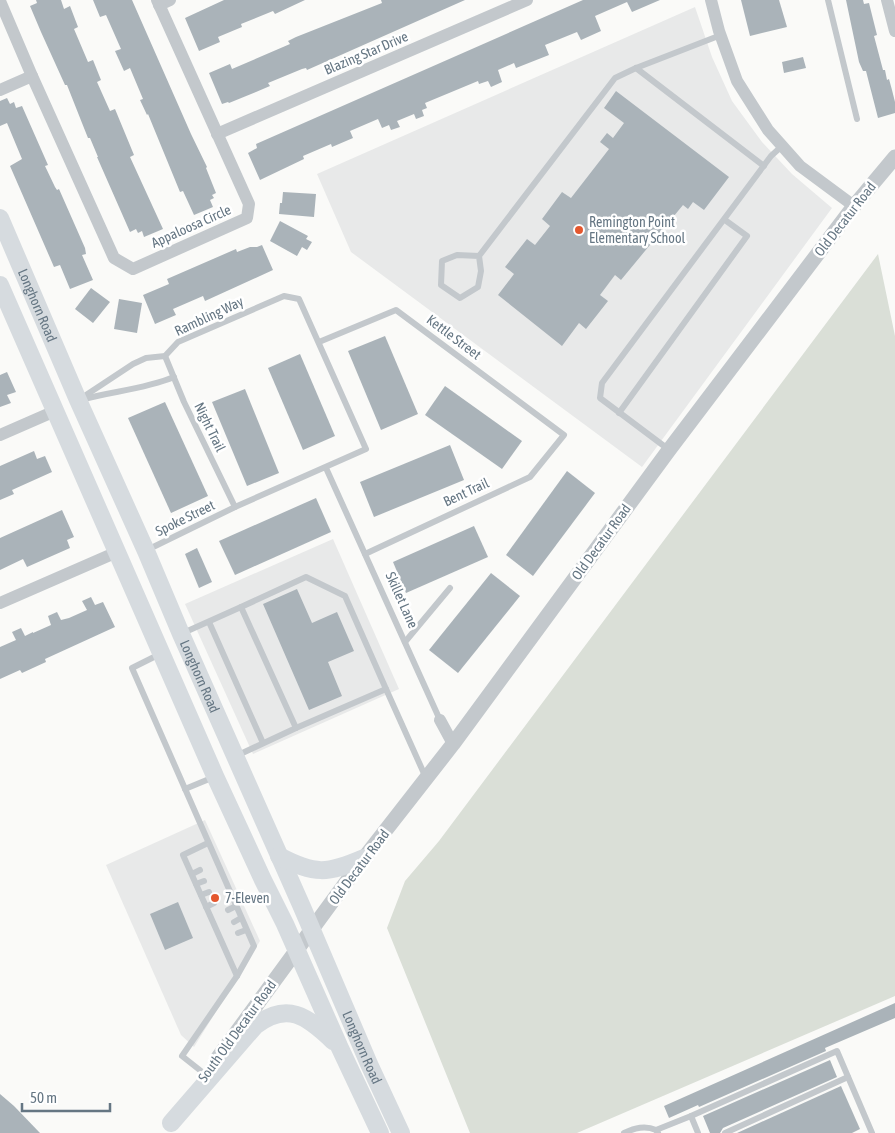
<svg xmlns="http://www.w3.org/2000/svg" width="895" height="1133" font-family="'Asap Condensed',sans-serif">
	<rect width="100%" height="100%" fill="#fafaf8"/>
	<g fill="#e8e9e9">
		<polygon points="695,7 712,57 732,101 762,142 792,174 832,208 642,467 351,252 317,174"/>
		<polygon points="333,539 399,689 253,754 185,604"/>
		<polygon points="205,820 260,941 194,1047 181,1035 106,865"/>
	</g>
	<polygon fill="#dadfd7" points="878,254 895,336 895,996 577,1133 470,1133 387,928 405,881 439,841"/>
	<g fill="#aab3b9">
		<polygon points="36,0 61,0 64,9 70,6 78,27 74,29 88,62 93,60 101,80 97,82 110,111 115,109 134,155 130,157 163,229 144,237 142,231 138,233 136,229 130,232 97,157 98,157 90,138 88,138 82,123 67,85 65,85 41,32 30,6 37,3"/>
		<polygon points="93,0 132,0 191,134 207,167 206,168 216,193 212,195 214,198 210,200 213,207 194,215 183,191 180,192 148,114 147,115 140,100 143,99 130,68 124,71 115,51 121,49 106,15 100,17"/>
		<polygon points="224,0 305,0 275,14 273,11 241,24 242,27 218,37 220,42 199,51 185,18"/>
		<polygon points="381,0 465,0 307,70 306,68 302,69 268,83 270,86 256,92 229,103 228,102 222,104 209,73 230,64 232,69 290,44 288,41 296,37 382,3"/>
		<polygon points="583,0 660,0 632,12 627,2 595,16 601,31 581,40 577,32 545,45 549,55 516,68 514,63 498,70 502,82 491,87 488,81 479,84 478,81 425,103 427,108 422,110 424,116 416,119 414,114 397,121 400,127 391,130 389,125 382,128 378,119 350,131 353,138 332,147 331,144 303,156 304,159 260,180 248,153 257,148 256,144"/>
		<polygon points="741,0 779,0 787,27 750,36"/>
		<polygon points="846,0 863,0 864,4 869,3 877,35 874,36 883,70 885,70 887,80 889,79 892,90 895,102 895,113 878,118 866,71 863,71 859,62"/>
		<polygon points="803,57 806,68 784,73 782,62"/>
		<polygon points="616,91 729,177 704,210 693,202 688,209 683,205 621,280 615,275 600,295 608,301 586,329 579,323 562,346 498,295 514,274 505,267 527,239 535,245 550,226 542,219 562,192 571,198 609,149 600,142 607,133 613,138 624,123 604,108"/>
		<polygon points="7,98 10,104 14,102 16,108 22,106 48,165 45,166 55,187 57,190 59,189 85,248 86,254 82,255 93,280 70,289 60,265 54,267 10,166 22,159 7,123 0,126 0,101"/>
		<polygon points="283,192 316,194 314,217 279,214 280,203 282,203"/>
		<polygon points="280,221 308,236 306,239 312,242 307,250 302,247 297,256 270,241"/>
		<polygon points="262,245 273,270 205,301 203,296 173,309 176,315 155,324 143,295 169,284 167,279 236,249 237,252 250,247 257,247"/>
		<polygon points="91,288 110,302 93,323 75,309"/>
		<polygon points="119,299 142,303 137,333 114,329"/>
		<polygon points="385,336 418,414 381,430 348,351"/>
		<polygon points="300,354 335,436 303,450 268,368"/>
		<polygon points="7,372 16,392 7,395 11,403 0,407 0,375"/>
		<polygon points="445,386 522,441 502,469 425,415"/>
		<polygon points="245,389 279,473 247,486 212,402"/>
		<polygon points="165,402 208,496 171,513 128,418"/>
		<polygon points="450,445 464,480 374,517 360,482"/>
		<polygon points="34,451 37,459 45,456 52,472 12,490 14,494 0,500 0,466"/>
		<polygon points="567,471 595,493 533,576 506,555"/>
		<polygon points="316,498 331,532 235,575 219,541"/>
		<polygon points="62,510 74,537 67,540 70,548 27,567 23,559 0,570 0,538"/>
		<polygon points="474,526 488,557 406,593 393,562"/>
		<polygon points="197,548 212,582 199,588 185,554"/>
		<polygon points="491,573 520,596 458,673 429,650"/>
		<polygon points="297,589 312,623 337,612 354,651 328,662 342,696 309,710 263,604"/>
		<polygon points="91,597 95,605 103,602 115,627 45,659 46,662 22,673 20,670 0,679 0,647 16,640 12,632 21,628 25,636 33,632 33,633 51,625 48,616 57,612 61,620 69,618 87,610 82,601"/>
		<polygon points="178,902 193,938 165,950 150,914"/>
		<polygon points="895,1003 895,1018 825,1048 826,1051 699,1107 698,1105 669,1118 664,1106"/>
		<polygon points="830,1060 837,1077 723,1128 720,1133 710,1133 703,1116"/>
		<polygon points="841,1086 860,1129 852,1133 737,1133"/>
		<polygon points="0,1094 14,1106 40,1133 0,1133"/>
	</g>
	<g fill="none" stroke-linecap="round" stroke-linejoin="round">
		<g stroke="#c3c8cc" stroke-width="6">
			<polyline points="828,0 857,119"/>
			<polyline points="636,68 764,166"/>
			<polyline points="479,256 457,255 442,261 441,285 460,298 478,287 481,271 479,256 615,78 636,68 721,35"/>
			<polyline points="319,342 396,310 564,435 530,477 365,554"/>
			<polyline points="165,356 184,402 235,507"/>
			<polyline points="80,399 133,364 146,358 165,356 178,342 284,296 299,299 366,449 235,507 147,550"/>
			<path d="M84,399C114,391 145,389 174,377"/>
			<polyline points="619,413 747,236 725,220"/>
			<polyline points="668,449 600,398 602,383 771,156 782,146"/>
			<polyline points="326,468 440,720"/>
			<polyline points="241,607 306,577 345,596 386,689"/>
			<polyline points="209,622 263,743"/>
			<polyline points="183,633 241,607 296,728 236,756"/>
			<polyline points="405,642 450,588"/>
			<polyline points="160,654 132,668 254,946 237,976 182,1056 206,1075"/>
			<polyline points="296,728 386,689 426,778"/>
			<polyline points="185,789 214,777"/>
			<polyline points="208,843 183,855 237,976"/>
			<polyline points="192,874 200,870"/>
			<polyline points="196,884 204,881"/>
			<polyline points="201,895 209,892"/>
			<polyline points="206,907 214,903"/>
			<polyline points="228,910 236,906"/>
			<polyline points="234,922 241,918"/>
			<polyline points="238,933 246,930"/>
			<polyline points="691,1116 837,1051 872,1133"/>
			<polyline points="656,1130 691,1116 698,1133"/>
			<path d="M624,1133C635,1128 645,1125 656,1130L658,1133"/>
			<polyline points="725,1133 848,1077"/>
		</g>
		<g stroke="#c3c8cc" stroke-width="12">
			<polyline points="711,0 719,31 737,81 768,130 800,166 854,206"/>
			<polyline points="887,0 895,31"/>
			<polyline points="0,1 32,76 0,90"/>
			<polyline points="159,5 170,0"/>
			<polyline points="32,76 114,258 133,269 247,218 249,204 157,0"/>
			<polyline points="217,134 527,0"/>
			<polyline points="0,435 55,411"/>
			<polyline points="0,603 117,552"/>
			<polyline points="440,720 453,744"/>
		</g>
		<polyline stroke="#c3c8cc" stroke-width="15" points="217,1059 364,858 453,744 669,450 854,206 895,157"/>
		<g stroke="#d6dbdf" stroke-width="18">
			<path id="s1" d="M0,218L78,400L146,551L181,634L302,907L369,1064L401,1133"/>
			<polyline points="0,285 215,776 263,880 285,924 339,1046 380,1133"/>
			<path d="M279,856C315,875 327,874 364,858"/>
			<path d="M171,1123L255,1026C287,1001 307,1016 333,1041"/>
		</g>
	</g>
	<g fill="#e4572e" stroke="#fff" stroke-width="2">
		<circle cx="579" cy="230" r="5"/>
		<circle cx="215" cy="898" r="5"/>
	</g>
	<g text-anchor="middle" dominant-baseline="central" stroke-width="5" stroke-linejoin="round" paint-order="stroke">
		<g font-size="14" fill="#657683" stroke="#fff">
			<text transform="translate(366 53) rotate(-23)">Blazing Star Drive</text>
			<text transform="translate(845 219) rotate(-52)">Old Decatur Road</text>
			<text transform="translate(191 226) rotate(-24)">Appaloosa Circle</text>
			<text stroke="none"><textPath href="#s1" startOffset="95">Longhorn Road</textPath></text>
			<text transform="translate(209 316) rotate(-25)">Rambling Way</text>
			<text transform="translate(454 337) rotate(37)">Kettle Street</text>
			<text transform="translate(210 427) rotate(64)">Night Trail</text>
			<text transform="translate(466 492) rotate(-25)">Bent Trail</text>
			<text transform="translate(185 518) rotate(-26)">Spoke Street</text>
			<text transform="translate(601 542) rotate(-54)">Old Decatur Road</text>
			<text transform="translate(402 600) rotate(66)">Skillet Lane</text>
			<text stroke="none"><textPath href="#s1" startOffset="500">Longhorn Road</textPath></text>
			<text transform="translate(359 867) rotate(-53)">Old Decatur Road</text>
			<text transform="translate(237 1031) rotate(-54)">South Old Decatur Road</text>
			<text stroke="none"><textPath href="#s1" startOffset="905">Longhorn Road</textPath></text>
		</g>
		<g font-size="14" fill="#657683" stroke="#fff" text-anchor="start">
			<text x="589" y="222">Remington Point<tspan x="589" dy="16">Elementary School</tspan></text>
			<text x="225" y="898">7-Eleven</text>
		</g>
	</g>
	<path d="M22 1103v8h88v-8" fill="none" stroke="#657683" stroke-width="2.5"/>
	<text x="30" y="1103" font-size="15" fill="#657683" stroke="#ffffff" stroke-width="4" paint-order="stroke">50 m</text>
</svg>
